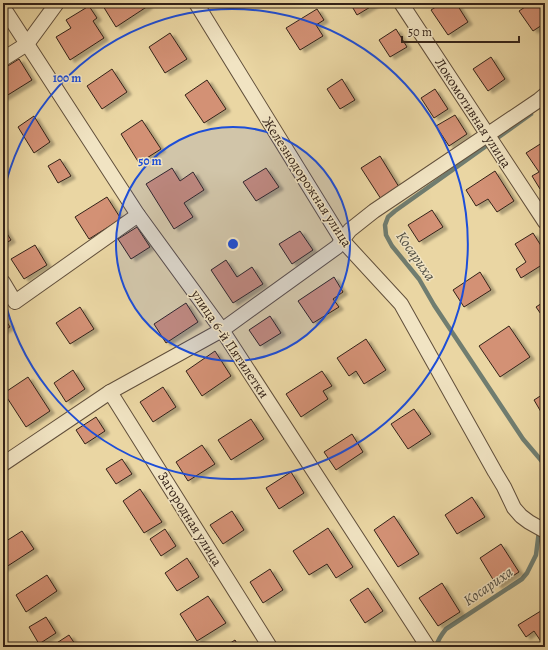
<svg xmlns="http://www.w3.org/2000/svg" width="548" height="650" font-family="Alegreya,serif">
	<defs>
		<filter id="shadow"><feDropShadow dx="4.5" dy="2.5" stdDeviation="1" flood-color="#0004"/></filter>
	</defs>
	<rect width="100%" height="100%" fill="#ead6a3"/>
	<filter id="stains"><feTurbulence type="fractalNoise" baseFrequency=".005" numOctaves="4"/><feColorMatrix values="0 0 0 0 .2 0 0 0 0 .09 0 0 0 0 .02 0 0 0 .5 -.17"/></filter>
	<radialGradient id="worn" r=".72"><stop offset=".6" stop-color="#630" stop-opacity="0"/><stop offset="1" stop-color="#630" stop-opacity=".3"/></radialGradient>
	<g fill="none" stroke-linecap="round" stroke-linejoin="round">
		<g stroke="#707d70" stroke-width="4.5">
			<polyline points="531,114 395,211 388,217 385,225 386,235 392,246 419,279 434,305 523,439 540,459 545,466"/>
			<path d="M436,647C438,639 441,635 446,629L522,579L527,573L536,555L539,531L545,512"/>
		</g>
	</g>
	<g fill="#d39175" stroke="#332218" filter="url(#shadow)">
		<polygon points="108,3 146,3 148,6 116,27 103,6"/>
		<polygon points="350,3 377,3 357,15"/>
		<polygon points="442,3 456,3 468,22 448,35 431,10"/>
		<polygon points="531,3 545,3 545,23 533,31 519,11"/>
		<polygon points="89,6 97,18 93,21 104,38 70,60 56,37 71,28 66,20"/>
		<polygon points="317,9 324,20 316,25 323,36 300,50 286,28"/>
		<polygon points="396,29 407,47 390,57 379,40"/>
		<polygon points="170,33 187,59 165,73 149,47"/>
		<polygon points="491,57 505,79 488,91 473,69"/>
		<polygon points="19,59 32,80 3,98 3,69"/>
		<polygon points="112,69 127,92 102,109 87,86"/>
		<polygon points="342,79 355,100 340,109 327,89"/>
		<polygon points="207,80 226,109 204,123 185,95"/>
		<polygon points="435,89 448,109 434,118 421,98"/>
		<polygon points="455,115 467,134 449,146 436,126"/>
		<polygon points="34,116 50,142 34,153 18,127"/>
		<polygon points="142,120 161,149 139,163 121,134"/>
		<polygon points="545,141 545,186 540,189 532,176 539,172 526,153"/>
		<polygon points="380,156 399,187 381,199 361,168"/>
		<polygon points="60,159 71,176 58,183 48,166"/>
		<polygon points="172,168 180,181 193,172 204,190 184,203 193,217 174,229 146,184"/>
		<polygon points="266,168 279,187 256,201 243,182"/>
		<polygon points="495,171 514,201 497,212 488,199 476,206 466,190"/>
		<polygon points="107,197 121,219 89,239 75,217"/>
		<polygon points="432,210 443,227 419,242 408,225"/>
		<polygon points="3,227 11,240 3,245"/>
		<polygon points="137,227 150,247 131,259 118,239"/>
		<polygon points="300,231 313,250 292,264 279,244"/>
		<polygon points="533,233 545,252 545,263 521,278 516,269 526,262 515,244"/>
		<polygon points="35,245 47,265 24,279 11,259"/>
		<polygon points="226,260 237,277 252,267 263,284 233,303 211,270"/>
		<polygon points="480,272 491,290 464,307 453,290"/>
		<polygon points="334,277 343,292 333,299 339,307 313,323 298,301"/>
		<polygon points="545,301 545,320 536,307"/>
		<polygon points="186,303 198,322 166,343 154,324"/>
		<polygon points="80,307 94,329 70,344 56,323"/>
		<polygon points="3,316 10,327 3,331"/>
		<polygon points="270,316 281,333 260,346 249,330"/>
		<polygon points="509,326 530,357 500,377 479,346"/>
		<polygon points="366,339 386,370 364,384 356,371 349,376 337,358"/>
		<polygon points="215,351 231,376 202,396 186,371"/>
		<polygon points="73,370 85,389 66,402 54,383"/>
		<polygon points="322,371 332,386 323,391 328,399 301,417 286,394"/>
		<polygon points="28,377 50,411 26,427 4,393"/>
		<polygon points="163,387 176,407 153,422 140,402"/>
		<polygon points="545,393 545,416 544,417 534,400"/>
		<polygon points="414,409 431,434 408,449 391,424"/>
		<polygon points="96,417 105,431 85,444 76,430"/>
		<polygon points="251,419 264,439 231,460 218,440"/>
		<polygon points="352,434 363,452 336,470 324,452"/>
		<polygon points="202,445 215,464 188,481 176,462"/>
		<polygon points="122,459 132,474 116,484 106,469"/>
		<polygon points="291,472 304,493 279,509 266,488"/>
		<polygon points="140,489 162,522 144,533 123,501"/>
		<polygon points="472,497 485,517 457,534 445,515"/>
		<polygon points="232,511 244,530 223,544 210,525"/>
		<polygon points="394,516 419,554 398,567 374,530"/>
		<polygon points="328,528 353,567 336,578 327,564 309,575 293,551"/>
		<polygon points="165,529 176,546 161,556 150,539"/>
		<polygon points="22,531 34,549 3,569 3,543"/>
		<polygon points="501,544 519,572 497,586 480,558"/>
		<polygon points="187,558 199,577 177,591 165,573"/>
		<polygon points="270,569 283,590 263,603 250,582"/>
		<polygon points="47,575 57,591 26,612 16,595"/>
		<polygon points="442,583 460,612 438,626 419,598"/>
		<polygon points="368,588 383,611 365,623 350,600"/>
		<polygon points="208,596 226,623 197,641 180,614"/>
		<polygon points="544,609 545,611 545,641 542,643 534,631 526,637 518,625"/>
		<polygon points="46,617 56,633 39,644 29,627"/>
		<polygon points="69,635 77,647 53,647 52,646"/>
		<polygon points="235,640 239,647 224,647"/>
	</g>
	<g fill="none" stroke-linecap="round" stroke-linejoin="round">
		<defs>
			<g id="minor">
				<polyline points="196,3 342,240 401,304 495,472 504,487 514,508 521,516 529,522 545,531"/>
				<polyline points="401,3 545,222"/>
				<polyline points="3,7 138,215 222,330 428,647"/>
				<polyline points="3,59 27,44 57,3"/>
				<polyline points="3,282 15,302 138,215"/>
				<polyline points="110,392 270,647"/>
				<polyline points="3,464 110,392 222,330 337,247 350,230 374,211 539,100 545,95"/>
			</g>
		</defs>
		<use href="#minor" stroke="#614f3b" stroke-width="16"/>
		<use href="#minor" stroke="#f1e4c3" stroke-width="14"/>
	</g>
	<circle cx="233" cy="244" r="117" fill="#1d4ed8" fill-opacity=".12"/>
	<g fill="none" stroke="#1d4ed8" stroke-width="2">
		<circle cx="233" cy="244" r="117"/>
		<path d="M3 195A235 235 0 1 1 3 293"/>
	</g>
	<g text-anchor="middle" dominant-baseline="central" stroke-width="3" stroke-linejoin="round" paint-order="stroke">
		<g font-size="14" fill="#332218" stroke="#f1e4c3">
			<text transform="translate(473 113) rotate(57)">Локомотивная улица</text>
			<text transform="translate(307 182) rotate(57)">Железнодорожная улица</text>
			<text transform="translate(230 344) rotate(56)">улица 6-й Пятилетки</text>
			<text transform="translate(190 519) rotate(58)">Загородная улица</text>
		</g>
		<g font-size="15" font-style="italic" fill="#514f44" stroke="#f1e4c3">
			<text transform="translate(416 256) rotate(55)">Косариха</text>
			<text transform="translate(488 586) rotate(-35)">Косариха</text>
		</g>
	</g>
	<circle cx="233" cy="244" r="6" fill="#1d4ed8" stroke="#f1e4c3" stroke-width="2"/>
	<g font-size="12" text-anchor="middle" font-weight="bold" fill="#1d4ed8" stroke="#f1e4c3" stroke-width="3" stroke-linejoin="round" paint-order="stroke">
		<text x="67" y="82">100 m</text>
		<text x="150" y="165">50 m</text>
	</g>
	<rect width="548" height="650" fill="none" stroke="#ead6a3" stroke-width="16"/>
	<rect x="4" y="4" width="540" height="642" fill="none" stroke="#332218" stroke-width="2"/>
	<rect x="8" y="8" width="532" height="634" fill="none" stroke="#332218"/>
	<path d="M402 36v6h117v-6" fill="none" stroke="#332218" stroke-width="2"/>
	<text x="408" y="36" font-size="12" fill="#332218" stroke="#f1e4c3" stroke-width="3" paint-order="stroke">50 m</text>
	<rect width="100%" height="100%" filter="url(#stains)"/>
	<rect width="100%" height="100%" fill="url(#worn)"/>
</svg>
